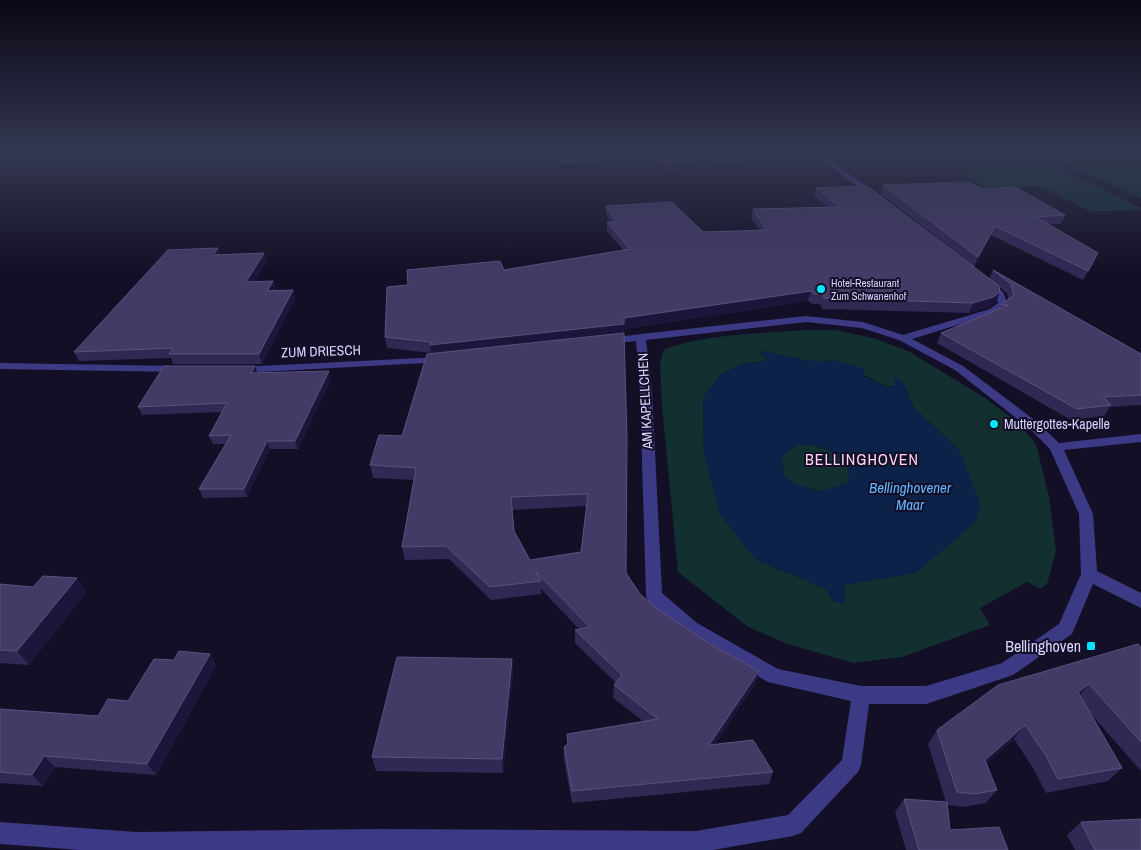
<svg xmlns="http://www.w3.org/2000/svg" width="1141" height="850" font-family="'Archivo Narrow',sans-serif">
	<rect width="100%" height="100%" fill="#130f26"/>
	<g fill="#12302f" fill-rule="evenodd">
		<polygon points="1141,154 1141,198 1062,162"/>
		<polygon points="1047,163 1141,208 1141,210 1091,212 1040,186 987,188 955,171"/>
		<path d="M807,330H835L873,338L910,352L988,400L1019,424L1036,444L1049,497L1056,551L1047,584L1040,589L1027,582L980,608L990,625L902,657L853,663L788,644L748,627L678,572L662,406L660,363L664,350C700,334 766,333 807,330ZM763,351C785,356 812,366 834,360L888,387L903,383L914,408L960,451L916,573L844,585L845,602H834L826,589L755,559L704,453L703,398L720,375L746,363L762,362L767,357Z"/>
		<polygon points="798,445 813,445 836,452 849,469 849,482 826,491 801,487 784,477 782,456"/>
	</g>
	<path fill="#0c2248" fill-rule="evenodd" d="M763,351L806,360L826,362L834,360L864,369V376L888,387H893L896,378L903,383L914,408L960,451L981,506L974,524L916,573L844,585L845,603L834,602L826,589L755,559L720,515L704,453L703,398L720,375L746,363L761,362L767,357L758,353ZM798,445C824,445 850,451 849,482C820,494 811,493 784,477L782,456Z"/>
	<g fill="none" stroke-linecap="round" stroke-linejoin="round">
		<g fill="#3d3a85" fill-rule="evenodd">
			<polygon points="632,154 655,154 652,156 562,164 559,162 562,160"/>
			<polygon points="814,154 821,154 880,196 873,198"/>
			<path d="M986,280L1003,292L1008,304L996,313L912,339L963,366L1037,422L1059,443L1141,434V442L1064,450L1093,514L1097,571L1141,593V608L1093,584L1072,634L1013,675L926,704H869L861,765L858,772L801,833L793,836L713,850H81L0,844V822L136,832L378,829L696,831L788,815L842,760L851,701L768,682L685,633L648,601L646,596L640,391L636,341L609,344L604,341L609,338L641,334L806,316L863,322L903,335L990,309L998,303L996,295L981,283ZM806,322L862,328L899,340L955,370L1029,428L1050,449L1079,514L1081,574L1059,624L1002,663L926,686H861L778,669L697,623L662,593L652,391L646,340Z"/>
			<polygon points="440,357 444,358 445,360 444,362 240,373 234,370 240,367"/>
			<polygon points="0,363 178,366 184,369 178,372 0,369"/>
		</g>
	</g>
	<g fill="#312854" fill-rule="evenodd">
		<polygon points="653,154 801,154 800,157 667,169 653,157"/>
		<polygon points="883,185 982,189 1065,215 1061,224 1049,224 1093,263 1083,280 991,235 974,267 881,194"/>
		<path d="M816,188L989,279L993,270L1141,354V405L1110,407L1104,416L1071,420L937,343L941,333L1000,308L1001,305L1008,299L1007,293L999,287L996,302L989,307L969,313L822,309L820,304H812L808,301L624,329L626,573L640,594L660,611L715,647L759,671L755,684L715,744L773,772L769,784L572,803L564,760V747L567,745V734L643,721L613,698L614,685L616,683L575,643V630L579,629L541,589V594L491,600L449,559L405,560L402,547L414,480L373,478L370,465L402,436L431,354V353L387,348L385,337L408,285L623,250L607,231V222H610L606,214V206L703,232L760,230L751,218L753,209L828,207L814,196ZM587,506L581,552L530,560L514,531L512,510Z"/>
		<polygon points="218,248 220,255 264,253 267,261 255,281 273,281 276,289 275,291 293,290 295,299 262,364 173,364 171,358 79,361 74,352"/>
		<polygon points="255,366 257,373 331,379 298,449 270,449 247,497 203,498 199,489 226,444 213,444 209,436 222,412 142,415 138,407"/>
		<polygon points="0,584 86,592 29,665 0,663"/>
		<polygon points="1140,647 1141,647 1141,771 1090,713 1122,768 1108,781 1046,793 1033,768 1014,739 986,763 997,790 986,803 964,807 947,805 950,830 1008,850 906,850 895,812 904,799 946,802 928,744 937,730"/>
		<polygon points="210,654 216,666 156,775 55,767 43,786 0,783 0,709 98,716 128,701 174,660"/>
		<polygon points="512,659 513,673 503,773 376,771 372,757"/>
		<polygon points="1081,822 1141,850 1075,850 1067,835"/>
	</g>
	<g fill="#1d163a">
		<polygon points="757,154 801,154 800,157 667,169 668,162"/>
		<polygon points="995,226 991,235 974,267 978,257"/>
		<polygon points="218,248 221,256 213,255"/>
		<polygon points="264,253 267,261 249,290 246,282"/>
		<polygon points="273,281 276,289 269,300 267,291"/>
		<polygon points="293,290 295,299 262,364 259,354"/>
		<polygon points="811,291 808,301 624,329 623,334 431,356 430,345 624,318"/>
		<polygon points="1000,292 996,302 989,307 969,313 973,303"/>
		<polygon points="255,366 258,374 251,373"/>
		<polygon points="329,371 331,379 298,449 295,441"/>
		<polygon points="267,441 270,449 247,497 244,489"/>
		<polygon points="77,578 86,592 29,665 17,651"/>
		<polygon points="210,654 216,666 156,775 147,764"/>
		<polygon points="512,659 513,673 503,773 502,759"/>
		<polygon points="759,671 755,684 706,757 709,745"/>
		<polygon points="1089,684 1077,699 1078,692"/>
		<polygon points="1025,725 1014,739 975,774 985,760"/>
		<polygon points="44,756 55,767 43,786 32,775"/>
	</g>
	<g fill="#433a66" stroke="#5a527e" fill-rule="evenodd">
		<polygon points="658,154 757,154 668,162"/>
		<polygon points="970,182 982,189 1015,187 1065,215 1036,217 1098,253 1088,271 995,226 978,257 883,185"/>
		<polygon points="867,186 999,286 1000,292 993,297 973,303 824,298 823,294 814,294 811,291 624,318 624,324 430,345 431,342 385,337 387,287 408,285 407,270 500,261 504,270 630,249 607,222 616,222 606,206 672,202 703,232 767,230 753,209 840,207 816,188"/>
		<polygon points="218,248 213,255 264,253 246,282 273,281 267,291 293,290 259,354 169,354 173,348 74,352 168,250"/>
		<polygon points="993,270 1141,354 1141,395 1103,397 1111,405 1077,409 941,333 1008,305 1001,305 1014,295 1011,284"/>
		<path d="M624,333L627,438L626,573L640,594L660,611L715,647L759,671L709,745L753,740L773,772L572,791L564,747L568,744L567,734L658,719L614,685L622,675L575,630L590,627L535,571L541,581L490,587L446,546L402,547L416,468L370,465L379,435L402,436L427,354ZM588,494L581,552L530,560L514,531L511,497Z"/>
		<polygon points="164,366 255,366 251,373 329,371 295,441 267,441 244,489 199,489 231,435 209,436 227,403 138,407"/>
		<polygon points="43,576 77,578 17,651 0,650 0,584 33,587"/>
		<polygon points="1138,644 1140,647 1141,647 1141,742 1089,684 1078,692 1122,768 1058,779 1045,754 1025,725 985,760 997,790 975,794 957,792 937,730 998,685"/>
		<polygon points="179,651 210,654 147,764 44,756 32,775 0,772 0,709 98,716 108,699 128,701 154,659 174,660"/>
		<polygon points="397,657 512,659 502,759 372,757"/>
		<polygon points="904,799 947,802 950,830 999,827 1008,850 919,850"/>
		<polygon points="1141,819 1141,850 1095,850 1081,822"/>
	</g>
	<linearGradient id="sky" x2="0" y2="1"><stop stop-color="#0a0815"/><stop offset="0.56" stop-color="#333752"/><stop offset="1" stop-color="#333752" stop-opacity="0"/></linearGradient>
	<rect width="1141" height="273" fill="url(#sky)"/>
	<g fill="#00e5ff" stroke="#130f26" stroke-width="2">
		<circle cx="821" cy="289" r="5"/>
		<circle cx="994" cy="424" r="5"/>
		<rect x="1086" y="641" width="10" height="10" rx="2.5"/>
	</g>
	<g text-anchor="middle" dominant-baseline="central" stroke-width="4" stroke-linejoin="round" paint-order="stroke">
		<g font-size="11" fill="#d9d4ff" stroke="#130f26" text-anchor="start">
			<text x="831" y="283">Hotel-Restaurant<tspan x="831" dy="13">Zum Schwanenhof</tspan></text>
		</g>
		<g font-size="14" fill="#d9d4ff" stroke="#130f26">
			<text transform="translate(321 351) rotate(-2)">ZUM DRIESCH</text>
			<text transform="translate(645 401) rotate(-93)">AM KAPELLCHEN</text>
		</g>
		<g font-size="14" fill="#d9d4ff" stroke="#130f26" text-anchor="start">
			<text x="1004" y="424">Muttergottes-Kapelle</text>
		</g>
		<g font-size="15" font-style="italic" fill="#62b6ff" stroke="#130f26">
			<text x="910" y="487">Bellinghovener<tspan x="910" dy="17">Maar</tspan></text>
		</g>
		<g font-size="16" letter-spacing="1" fill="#ffd6f0" stroke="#130f26">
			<text x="862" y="459">BELLINGHOVEN</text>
		</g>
		<g font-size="16" fill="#d9d4ff" stroke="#130f26" text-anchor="end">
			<text x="1081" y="646">Bellinghoven</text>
		</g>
	</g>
</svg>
